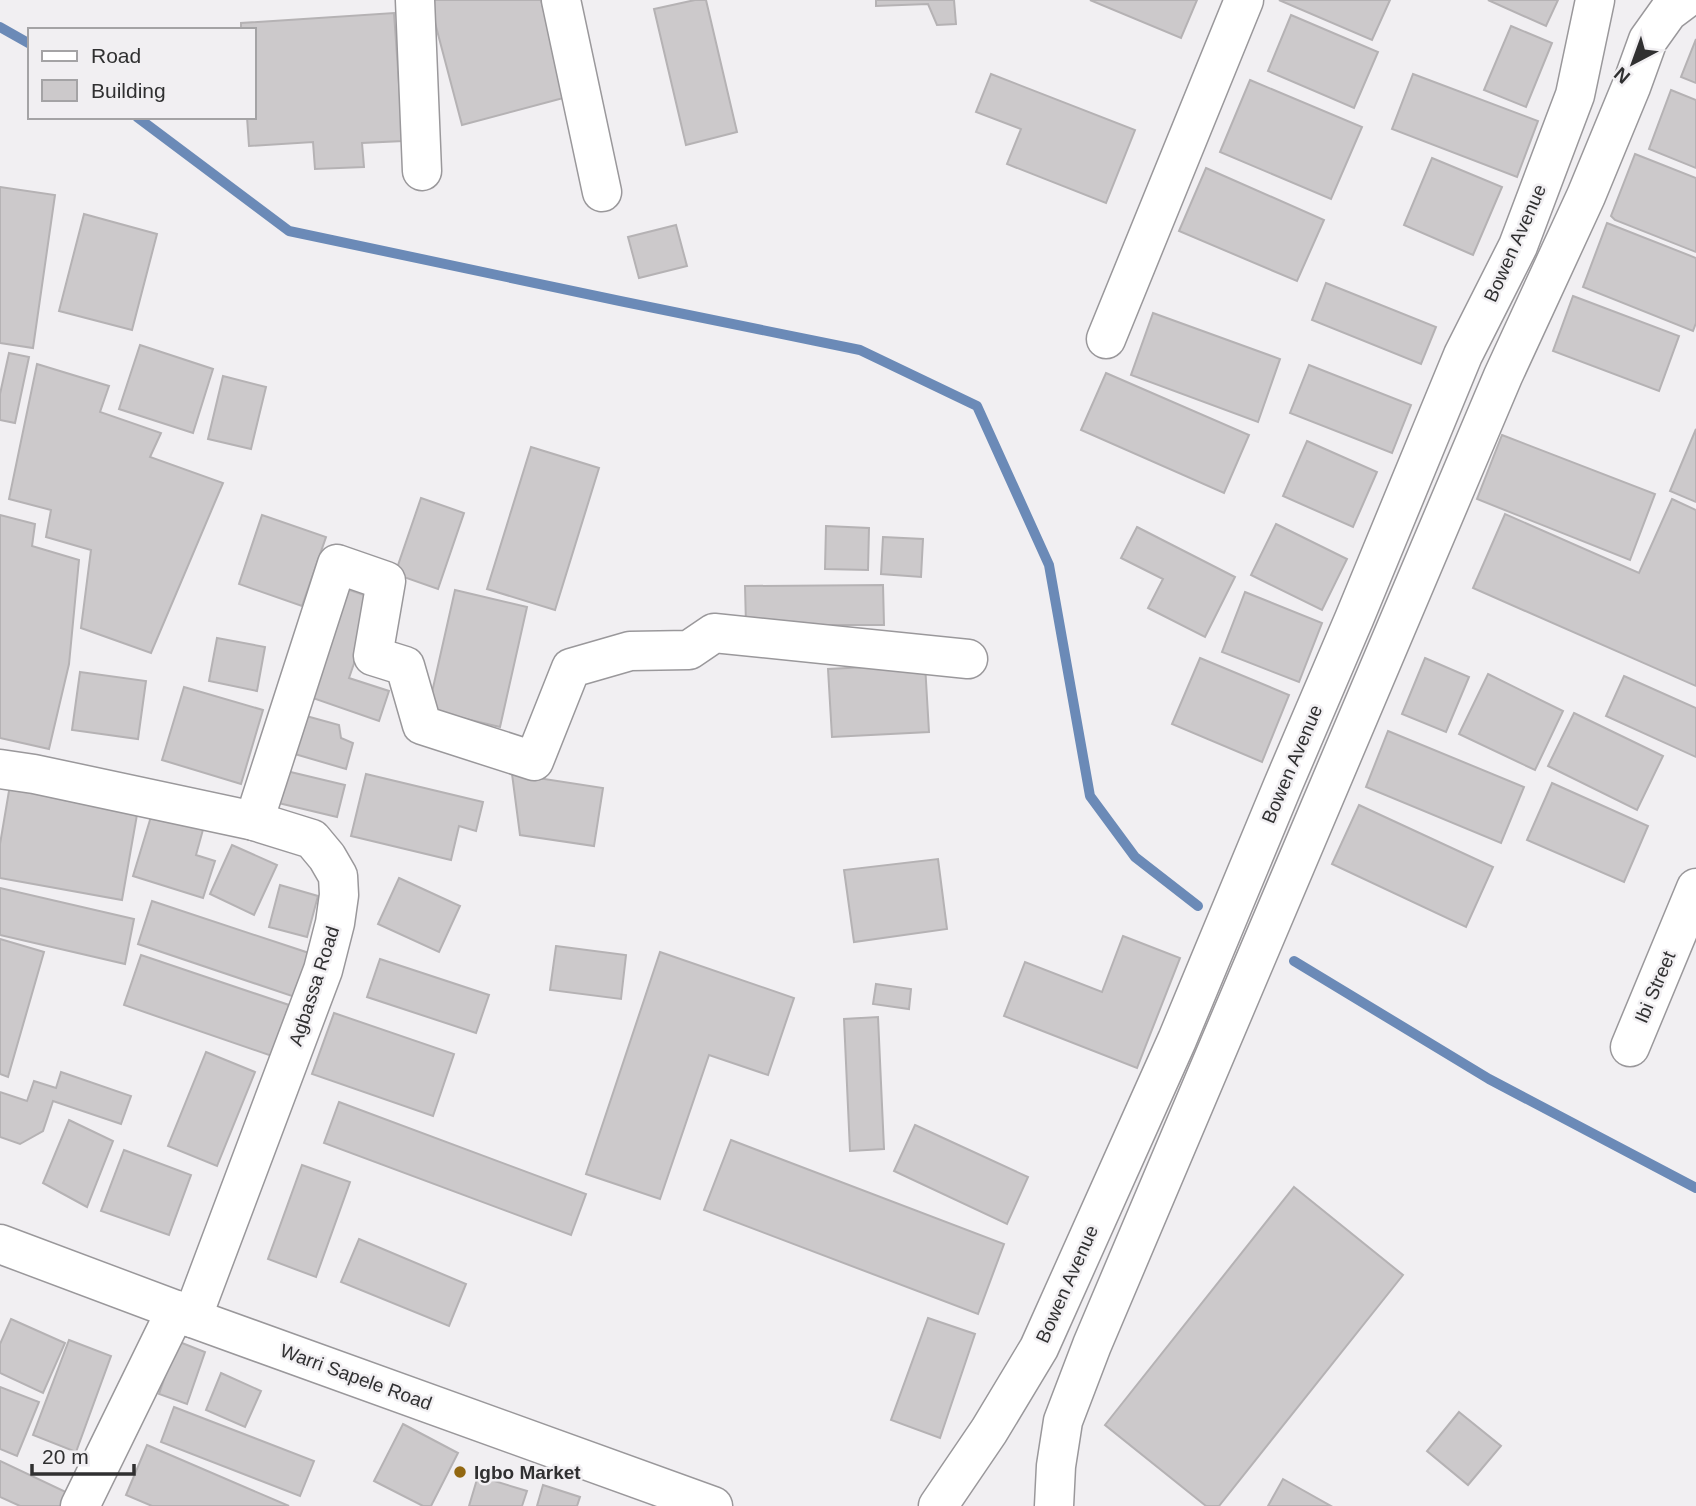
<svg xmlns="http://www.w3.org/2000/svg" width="1696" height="1506" font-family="Arial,sans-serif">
	<rect width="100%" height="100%" fill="#f1eff2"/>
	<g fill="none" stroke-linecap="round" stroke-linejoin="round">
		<g stroke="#6b8ab7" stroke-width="10">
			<polyline points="0,27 30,44"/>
			<polyline points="137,117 289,231 620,301 860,350 977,406 1049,565 1090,796 1135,857 1198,906"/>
			<polyline points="1294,961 1489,1079 1696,1188"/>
		</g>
	</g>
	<g fill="#ccc9cb" stroke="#b5b2b4" stroke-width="2">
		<polygon points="429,0 541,0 567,97 462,125"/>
		<polygon points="695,0 706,0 737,132 686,145 654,9"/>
		<polygon points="876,0 954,0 956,24 937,25 928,4 876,6"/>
		<polygon points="1090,0 1197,0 1181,38"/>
		<polygon points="1279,0 1390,0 1372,40"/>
		<polygon points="1488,0 1558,0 1546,26"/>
		<polygon points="394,13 403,141 362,143 364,167 315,169 313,142 249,146 247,117 254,117 254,30 241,30 241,23"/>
		<polygon points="1291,15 1378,52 1354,108 1268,71"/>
		<polygon points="1511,26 1552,43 1526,107 1484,90"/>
		<polygon points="1696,39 1696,83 1681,77"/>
		<polygon points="991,74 1135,130 1106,203 1007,164 1021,129 976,112"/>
		<polygon points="1413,74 1538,121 1517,177 1392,129"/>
		<polygon points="1250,80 1362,127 1331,199 1220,152"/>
		<polygon points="1671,90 1696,100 1696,168 1649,149"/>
		<polygon points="1635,154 1696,178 1696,252 1615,220 1611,216"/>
		<polygon points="1432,158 1502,187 1473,255 1404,225"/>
		<polygon points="1206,168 1324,220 1297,281 1179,231"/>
		<polygon points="0,187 55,195 33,348 0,343"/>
		<polygon points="84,214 157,234 132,330 59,311"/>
		<polygon points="1607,223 1696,258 1696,323 1693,331 1583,287"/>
		<polygon points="676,225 687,266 639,278 628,237"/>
		<polygon points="1326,283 1436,327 1421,364 1312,320"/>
		<polygon points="1573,296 1679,336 1659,391 1553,351"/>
		<polygon points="1153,313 1280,359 1258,422 1131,375"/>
		<polygon points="140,345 213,369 193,433 119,409"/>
		<polygon points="9,353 29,357 15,423 0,420 0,394"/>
		<polygon points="37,364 109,386 100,412 161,433 150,457 223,483 151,653 81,628 91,550 46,537 51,510 9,499"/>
		<polygon points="1309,365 1411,405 1392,453 1290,413"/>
		<polygon points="1106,373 1249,435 1224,493 1081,430"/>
		<polygon points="223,376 266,387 251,449 208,439"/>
		<polygon points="1696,429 1696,502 1670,491"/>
		<polygon points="1502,435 1655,494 1630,560 1477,499"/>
		<polygon points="1307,441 1377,472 1353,527 1283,496"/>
		<polygon points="531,447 599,468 555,610 487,589"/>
		<polygon points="421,498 464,513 438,589 395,574"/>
		<polygon points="1672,499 1696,510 1696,686 1473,588 1505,514 1639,573"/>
		<polygon points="0,515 35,524 32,546 79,560 69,664 49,749 0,738"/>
		<polygon points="262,515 326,537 302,606 239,584"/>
		<polygon points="1276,524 1347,559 1322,610 1251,575"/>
		<polygon points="826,526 869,528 868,570 825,569"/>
		<polygon points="1137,527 1235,577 1205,637 1148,608 1163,579 1121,558"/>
		<polygon points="883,537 923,539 921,577 881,574"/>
		<polygon points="883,585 884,625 746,625 745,586"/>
		<polygon points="341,587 376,599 349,678 389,691 379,721 304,695"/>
		<polygon points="455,590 527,607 500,727 428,710"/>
		<polygon points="1245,592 1322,623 1299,682 1222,652"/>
		<polygon points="217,638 265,647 257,691 209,681"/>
		<polygon points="1200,658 1289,695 1262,762 1172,724"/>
		<polygon points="1425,658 1469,677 1446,732 1402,714"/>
		<polygon points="925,664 929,732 832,737 828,669"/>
		<polygon points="80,672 146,681 138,739 72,730"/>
		<polygon points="1488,674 1563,711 1535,770 1459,734"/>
		<polygon points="1624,676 1696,708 1696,757 1606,716"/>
		<polygon points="184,687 263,710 241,784 162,760"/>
		<polygon points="1574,713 1663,756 1637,810 1548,766"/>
		<polygon points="299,714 339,725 341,738 353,743 346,769 288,752"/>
		<polygon points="1388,731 1524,787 1501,843 1366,787"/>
		<polygon points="278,769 345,785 337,817 270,801"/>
		<polygon points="366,774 483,802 476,831 459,826 451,860 351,836"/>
		<polygon points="512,774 603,788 594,846 520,835"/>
		<polygon points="1552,783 1648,826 1624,882 1527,840"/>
		<polygon points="10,785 138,809 122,900 0,878 0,844"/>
		<polygon points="1359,805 1493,867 1466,927 1332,864"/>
		<polygon points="153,810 204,826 196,855 215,861 203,898 133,876"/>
		<polygon points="232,845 277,865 254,915 210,894"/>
		<polygon points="938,859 947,929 854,942 844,870"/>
		<polygon points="399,878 460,906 439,952 378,924"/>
		<polygon points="280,885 318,896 307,937 269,927"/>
		<polygon points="0,888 134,919 125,964 0,935"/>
		<polygon points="152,901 309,953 295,997 138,944"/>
		<polygon points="1123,936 1180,958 1137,1068 1004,1016 1025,962 1102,992"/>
		<polygon points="0,939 44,952 8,1077 0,1074"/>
		<polygon points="556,946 626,955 621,999 550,990"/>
		<polygon points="660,952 794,998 768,1075 709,1055 660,1199 586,1174"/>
		<polygon points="141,955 289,1005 272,1056 124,1005"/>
		<polygon points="380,959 489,995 476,1033 367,997"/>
		<polygon points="876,984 911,989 909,1009 873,1004"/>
		<polygon points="334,1013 454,1054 433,1116 312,1074"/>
		<polygon points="878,1017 884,1149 850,1151 844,1019"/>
		<polygon points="206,1052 255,1072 217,1166 168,1146"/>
		<polygon points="61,1072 131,1096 121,1124 53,1101 43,1131 20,1144 0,1137 0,1092 27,1101 34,1081 56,1088"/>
		<polygon points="339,1102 586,1194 571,1235 324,1143"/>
		<polygon points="69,1120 113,1141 87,1207 43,1183"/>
		<polygon points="915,1125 1028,1177 1007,1224 894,1171"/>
		<polygon points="731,1140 1004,1244 978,1314 704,1210"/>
		<polygon points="124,1150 191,1175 169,1235 101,1211"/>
		<polygon points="302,1165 350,1182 316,1277 268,1259"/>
		<polygon points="1294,1187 1403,1275 1219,1506 1206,1506 1105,1425"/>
		<polygon points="359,1239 466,1284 449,1326 341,1282"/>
		<polygon points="928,1318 975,1334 940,1438 891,1420"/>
		<polygon points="11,1319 65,1343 43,1393 0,1373 0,1344"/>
		<polygon points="69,1340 111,1356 76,1452 33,1435"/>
		<polygon points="177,1341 205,1352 187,1404 159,1394"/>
		<polygon points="221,1373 261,1391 245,1427 206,1410"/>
		<polygon points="0,1387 39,1402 17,1456 0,1449"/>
		<polygon points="174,1407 314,1461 300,1496 161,1442"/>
		<polygon points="1459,1412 1501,1446 1468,1485 1427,1451"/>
		<polygon points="403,1424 458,1453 431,1506 423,1506 374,1481"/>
		<polygon points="147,1445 289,1506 152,1506 126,1495"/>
		<polygon points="0,1461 70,1494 65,1506 20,1506 0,1497"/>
		<polygon points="478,1476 527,1491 522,1506 469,1506"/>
		<polygon points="1283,1479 1331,1506 1268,1506"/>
		<polygon points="543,1485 580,1497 577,1506 537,1506"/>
	</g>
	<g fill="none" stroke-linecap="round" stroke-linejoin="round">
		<defs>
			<g id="minor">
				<polyline points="415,0 422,171"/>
				<polyline points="561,0 602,192"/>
				<polyline points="1106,339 1244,0"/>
				<polyline points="0,769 34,774 254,821 312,839 327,857 338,876 339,895 335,923 323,970 192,1318"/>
				<polyline points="254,821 337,564 386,581 373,656 405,666 422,725 534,761 571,668 630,651 689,650 714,633 968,659"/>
				<polyline points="1630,1047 1696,888"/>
				<polyline points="80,1506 176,1310"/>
			</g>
			<g id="major">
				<polyline points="938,1506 989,1431 1039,1348 1177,1040 1283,785 1354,619 1463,355 1518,246 1575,95 1595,0"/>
				<polyline points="1054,1506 1056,1466 1063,1421 1092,1345 1503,376 1586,196 1631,87 1648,40 1668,12 1684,0"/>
			</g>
			<polyline id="highway" points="0,1244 176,1310 192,1318 713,1506"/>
		</defs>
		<use href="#minor" stroke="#9a989b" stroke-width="41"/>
		<use href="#major" stroke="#9a989b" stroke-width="41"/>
		<use href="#highway" stroke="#9a989b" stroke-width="41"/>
		<use href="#minor" stroke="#fff" stroke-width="38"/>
		<use href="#major" stroke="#fff" stroke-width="38"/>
		<use href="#highway" stroke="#fff" stroke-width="38"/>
	</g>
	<circle fill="#926711" stroke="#f1eff2" stroke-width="2.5" cx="460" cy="1472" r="7"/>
	<g text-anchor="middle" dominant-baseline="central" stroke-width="5" stroke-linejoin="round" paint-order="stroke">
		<g font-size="19" fill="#303031" stroke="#f1eff2">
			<text transform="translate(1515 243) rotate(-66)">Bowen Avenue</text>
			<text transform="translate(1292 764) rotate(-67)">Bowen Avenue</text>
			<text transform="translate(314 986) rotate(-72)">Agbassa Road</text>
			<text transform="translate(1655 987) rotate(-67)">Ibi Street</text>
			<text transform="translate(1067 1284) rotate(-66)">Bowen Avenue</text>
			<text transform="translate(356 1377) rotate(20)">Warri Sapele Road</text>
		</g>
		<g font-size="19" font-weight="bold" fill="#303031" stroke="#f1eff2" text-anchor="start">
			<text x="474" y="1472">Igbo Market</text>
		</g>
	</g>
	<rect x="28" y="28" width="228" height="91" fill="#f1eff2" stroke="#a4a3a5" stroke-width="2"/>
	<rect x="42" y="51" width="35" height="10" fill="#ffffff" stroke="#a4a3a5" stroke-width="2"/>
	<text x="91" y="63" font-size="21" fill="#303031">Road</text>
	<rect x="42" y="80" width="35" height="21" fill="#ccc9cb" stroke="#a4a3a5" stroke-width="2"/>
	<text x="91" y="98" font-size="21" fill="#303031">Building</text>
	<g transform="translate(1633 63) rotate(221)" stroke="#f1eff2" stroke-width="5" paint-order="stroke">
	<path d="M0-5L12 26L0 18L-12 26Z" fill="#303031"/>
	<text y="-10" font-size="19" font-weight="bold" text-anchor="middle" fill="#303031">N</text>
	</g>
	<path d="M32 1464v10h102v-10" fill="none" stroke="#303031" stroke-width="3.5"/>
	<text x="42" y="1464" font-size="21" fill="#303031" stroke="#f1eff2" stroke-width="5" paint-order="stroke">20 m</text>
</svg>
